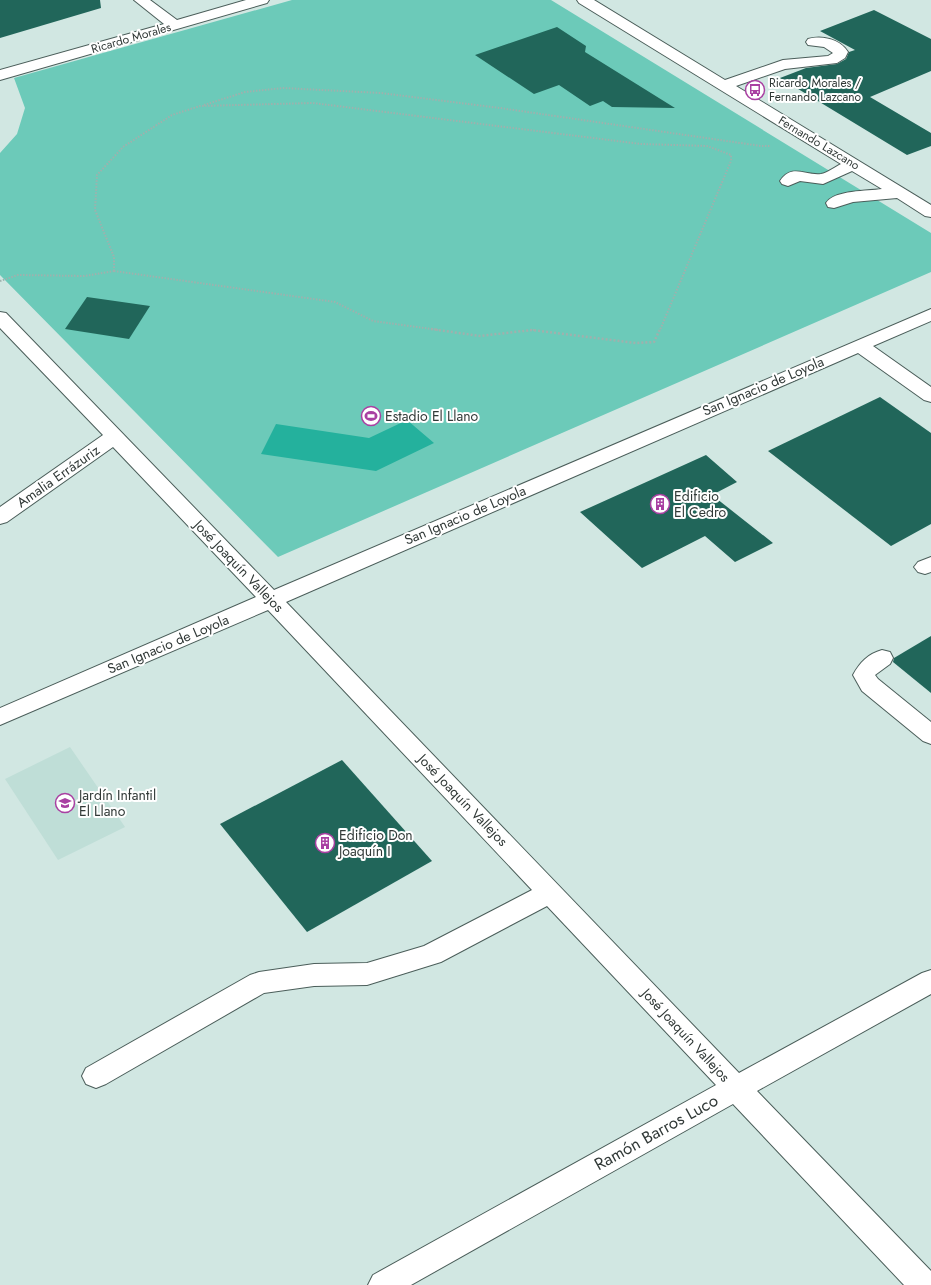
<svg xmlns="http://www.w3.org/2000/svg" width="931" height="1285" font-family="Jost,sans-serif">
	<rect width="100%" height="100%" fill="#d1e7e2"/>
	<polygon fill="#bfded7" points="70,747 125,827 58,860 5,779"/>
	<polygon fill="#6ccab9" points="292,0 551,0 931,233 931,272 278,557 0,275 0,153 17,134 25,108 14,78"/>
	<polygon fill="#24b19d" points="407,420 434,443 376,471 261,454 276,424 369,438"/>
	<g fill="#21665a">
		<polygon points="0,0 100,0 101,8 0,38"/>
		<polygon points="874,10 931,39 931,71 870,97 931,133 931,146 907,155 780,78 806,68 837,64 846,59 849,52 855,50 820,31"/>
		<polygon points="557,27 586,46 585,52 675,108 612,107 603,101 590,106 559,85 534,94 475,55"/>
		<polygon points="87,297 150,306 129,339 65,329"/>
		<polygon points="880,397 931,433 931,524 891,546 768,451"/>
		<polygon points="706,455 737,482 712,495 773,543 735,562 705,536 642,568 580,512"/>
		<polygon points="931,636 931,693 893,662 894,658"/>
		<polygon points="342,760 432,861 307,932 220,824"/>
	</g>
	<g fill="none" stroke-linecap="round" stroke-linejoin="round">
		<defs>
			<g id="minor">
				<polygon points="134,0 150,0 177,20 246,0 269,0 267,3 0,80 0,70 164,24"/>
				<path d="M577,0H594L725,80L783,60L828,56L833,53L824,47L808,45L806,42L808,39C822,35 840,39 848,52L845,58L837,63L785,69L736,86L931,205V217L925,216L897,198L853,202L834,208L828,207L826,203C834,190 868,191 882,189L852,171L823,184L800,181L788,186L782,184L780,181C792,163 805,176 821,174C827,173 835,167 841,164L579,3Z"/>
				<polygon points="931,309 931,321 873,346 931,387 931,402 924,400 858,353 286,602 739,1073 922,973 931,970 931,994 757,1091 931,1271 931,1285 904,1285 733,1104 411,1285 368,1285 373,1275 716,1085 547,906 441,962 367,985 314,986 264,993 106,1084 96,1088 86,1084 82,1076 86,1068 250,975 259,972 314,964 367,963 424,946 532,890 268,610 0,725 0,708 256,597 113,447 7,522 0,524 0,507 103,435 0,328 0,312 6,313 274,590"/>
				<polygon points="931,557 931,572 925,574 918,572 914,567 918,562"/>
				<path d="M882,650L890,652L893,658L890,664L875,675L878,679L931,722V744L923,741L862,691L853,675C860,662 868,654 882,650Z"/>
			</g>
		</defs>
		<use href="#minor" stroke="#4b5e5a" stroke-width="2"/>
		<g stroke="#9fb1ad" stroke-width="2" stroke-dasharray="1.5 1.5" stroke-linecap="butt">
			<polyline points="204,105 245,92 283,88 381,93 500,108 761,146 771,146"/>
			<polyline points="114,271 335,302 373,321 439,330"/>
			<polyline points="114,271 114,257 95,210 97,175 123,147 172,115 200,106 313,103 641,144 707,146 731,155 731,161 660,330"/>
			<polyline points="0,281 18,275 85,276 114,271"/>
			<polyline points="530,330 534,330"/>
		</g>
		<polyline stroke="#9fb1ad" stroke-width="2.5" stroke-dasharray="2 2" stroke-linecap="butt" points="431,329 480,336 532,330 636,343 654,342 660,329"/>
		<use href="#minor" fill="#fff" fill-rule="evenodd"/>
	</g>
	<defs>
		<symbol id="bus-ring" viewBox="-11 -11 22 22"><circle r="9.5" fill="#fff" stroke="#a940a2" stroke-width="1.5"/><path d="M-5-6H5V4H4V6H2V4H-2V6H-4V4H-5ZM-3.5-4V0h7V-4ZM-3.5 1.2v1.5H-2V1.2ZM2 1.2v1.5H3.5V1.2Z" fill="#a940a2"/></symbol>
		<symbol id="stadium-ring" viewBox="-11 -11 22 22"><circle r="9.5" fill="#fff" stroke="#a940a2" stroke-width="1.5"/><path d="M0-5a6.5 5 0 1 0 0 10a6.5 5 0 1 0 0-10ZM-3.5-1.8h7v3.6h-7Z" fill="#a940a2"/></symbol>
		<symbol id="building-ring" viewBox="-11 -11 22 22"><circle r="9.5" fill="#fff" stroke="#a940a2" stroke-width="1.5"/><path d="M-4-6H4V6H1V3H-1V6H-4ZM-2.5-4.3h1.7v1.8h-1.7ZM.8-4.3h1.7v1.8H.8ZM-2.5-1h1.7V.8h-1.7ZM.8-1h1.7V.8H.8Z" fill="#a940a2"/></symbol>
		<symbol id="school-ring" viewBox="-11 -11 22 22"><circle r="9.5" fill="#fff" stroke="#a940a2" stroke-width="1.5"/><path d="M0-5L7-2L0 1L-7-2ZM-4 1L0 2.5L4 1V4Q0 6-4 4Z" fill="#a940a2"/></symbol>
	</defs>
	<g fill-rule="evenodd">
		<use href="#bus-ring" x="744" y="79" width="22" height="22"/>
		<use href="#stadium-ring" x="360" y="405" width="22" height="22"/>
		<use href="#building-ring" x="649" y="493" width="22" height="22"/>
		<use href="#school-ring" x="54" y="792" width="22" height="22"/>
		<use href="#building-ring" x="314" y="832" width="22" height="22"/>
	</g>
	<g text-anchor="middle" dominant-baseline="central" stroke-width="4" stroke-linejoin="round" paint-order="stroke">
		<g font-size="12" fill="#313937" stroke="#fff">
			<text transform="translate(131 38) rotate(-16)">Ricardo Morales</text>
			<text transform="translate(819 143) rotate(31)">Fernando Lazcano</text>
		</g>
		<g font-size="12" fill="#313937" stroke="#fff" text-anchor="start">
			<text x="769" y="83">Ricardo Morales /<tspan x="769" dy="14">Fernando Lazcano</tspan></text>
		</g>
		<g font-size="14" fill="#313937" stroke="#fff">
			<text transform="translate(763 386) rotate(-23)">San Ignacio de Loyola</text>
			<text transform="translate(58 476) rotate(-35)">Amalia Errázuriz</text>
			<text transform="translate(465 515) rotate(-23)">San Ignacio de Loyola</text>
			<text transform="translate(239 566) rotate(46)">José Joaquín Vallejos</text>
			<text transform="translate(168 644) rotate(-23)">San Ignacio de Loyola</text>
			<text transform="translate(463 800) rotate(46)">José Joaquín Vallejos</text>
			<text transform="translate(686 1035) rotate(47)">José Joaquín Vallejos</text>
		</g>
		<g font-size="14" fill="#313937" stroke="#fff" text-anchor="start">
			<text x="385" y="416">Estadio El Llano</text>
			<text x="674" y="496">Edificio<tspan x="674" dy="16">El Cedro</tspan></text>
			<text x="79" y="795">Jardín Infantil<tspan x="79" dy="16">El Llano</tspan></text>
			<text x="339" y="835">Edificio Don<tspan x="339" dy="16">Joaquín I</tspan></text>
		</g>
		<g font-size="17" fill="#313937" stroke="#fff">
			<text transform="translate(656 1132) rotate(-29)">Ramón Barros Luco</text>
		</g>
	</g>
</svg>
